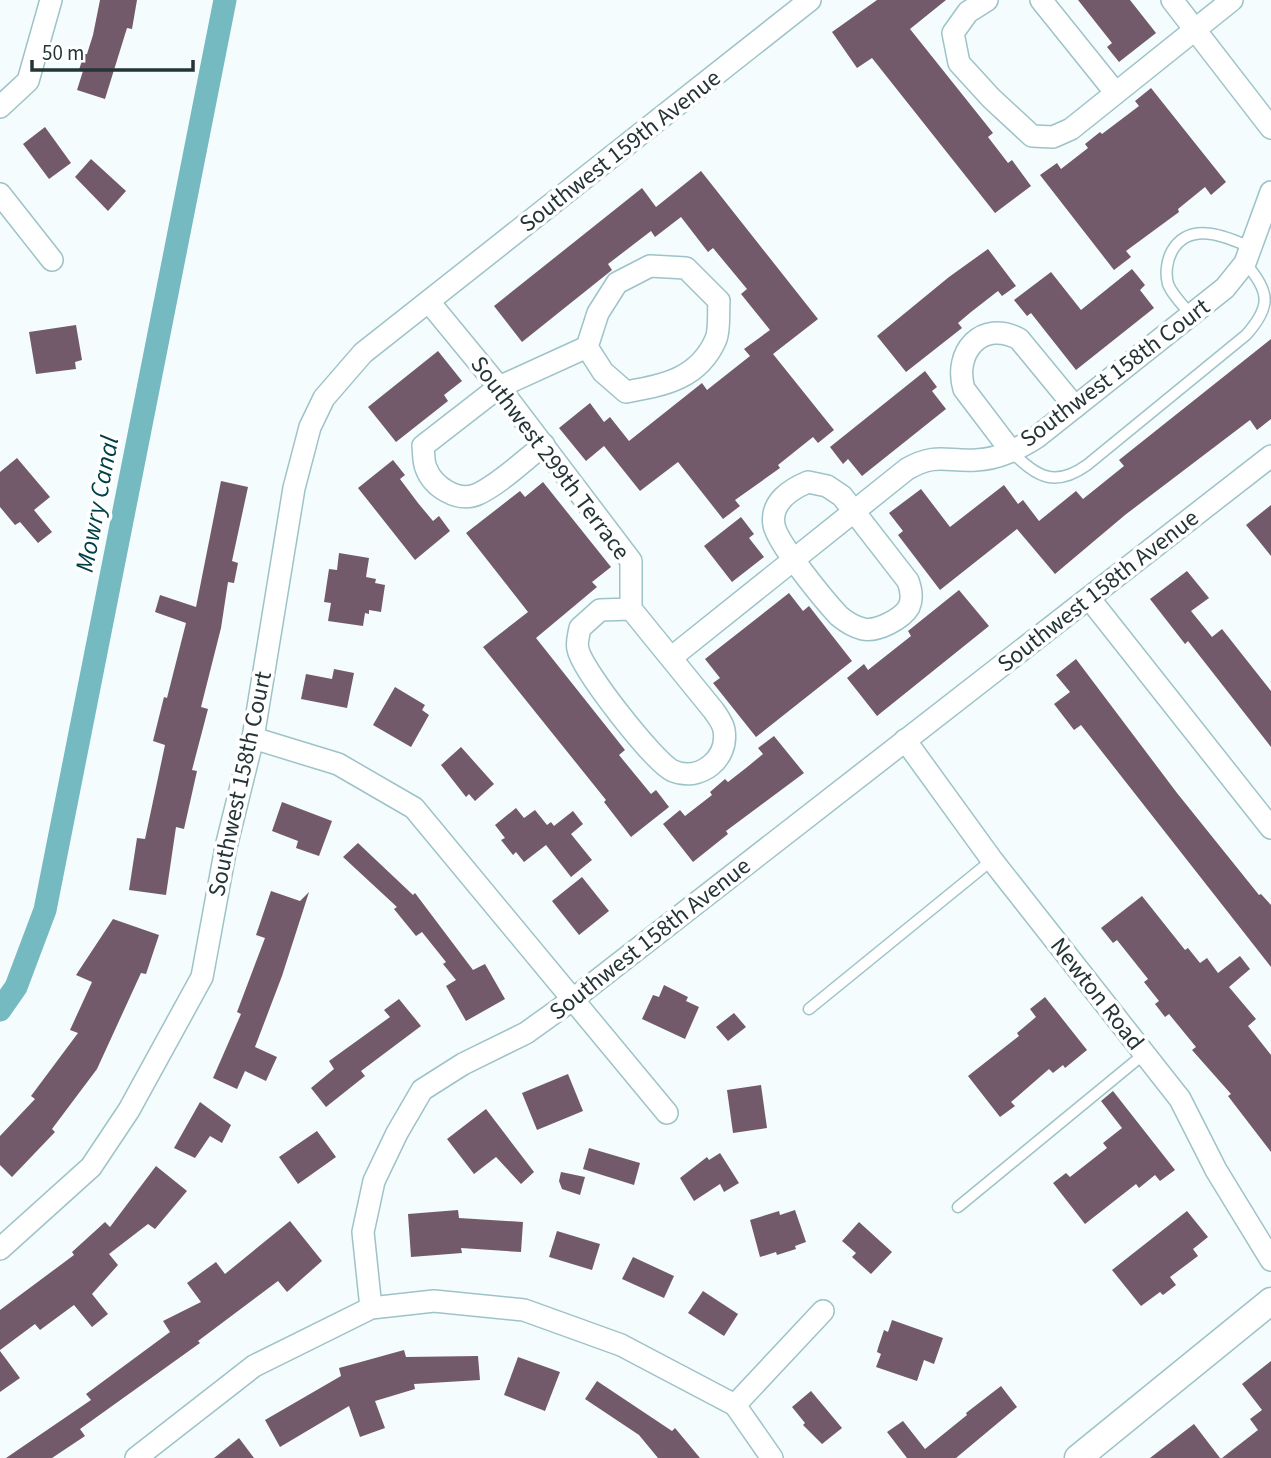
<svg xmlns="http://www.w3.org/2000/svg" width="1271" height="1458" font-family="'Source Sans 3',sans-serif">
	<rect width="100%" height="100%" fill="#f4fcfd"/>
	<g fill="none" stroke-linecap="round" stroke-linejoin="round">
		<polyline stroke="#75b9c1" stroke-width="23" points="0,1010 16,987 45,910 225,0"/>
	</g>
	<g fill="#725a6b">
		<polygon points="100,0 137,0 132,29 127,28 105,99 77,90 83,71 79,70 84,54 87,54 93,35"/>
		<polygon points="877,0 946,0 910,29 993,133 988,137 1008,163 1012,160 1031,186 995,213 872,58 857,68 832,32"/>
		<polygon points="1078,0 1130,0 1156,33 1119,62 1107,47 1112,43"/>
		<polygon points="1151,88 1226,182 1211,195 1205,187 1178,209 1179,212 1126,251 1131,257 1114,270 1040,175 1057,163 1061,169 1088,148 1085,144 1100,132 1102,134 1139,106 1135,101"/>
		<polygon points="45,127 71,163 49,179 23,144"/>
		<polygon points="91,159 126,191 108,211 75,177"/>
		<polygon points="701,171 818,319 773,354 834,430 818,443 813,437 778,465 780,468 735,500 740,506 723,519 678,462 640,491 604,446 586,461 559,428 590,403 604,422 610,417 629,441 702,383 707,390 750,356 744,349 770,330 741,294 747,289 713,248 708,252 681,217 655,237 651,231 608,264 612,270 522,342 494,306 642,188 656,207"/>
		<polygon points="988,249 1016,286 1002,296 998,291 971,312 958,323 962,328 906,372 877,336 949,277"/>
		<polygon points="1132,269 1145,285 1140,290 1154,308 1076,370 1031,313 1027,316 1014,300 1051,272 1081,310"/>
		<polygon points="76,325 82,360 75,362 76,369 36,374 29,332"/>
		<polygon points="1271,339 1271,419 1257,430 1250,420 1125,515 1055,574 1017,529 940,590 898,535 903,531 889,513 921,489 950,527 1004,485 1018,504 1023,500 1039,521 1076,491 1083,499 1124,466 1119,460"/>
		<polygon points="438,351 462,381 444,395 448,401 396,442 368,407"/>
		<polygon points="925,371 937,387 932,391 946,409 862,476 848,459 843,464 830,447"/>
		<polygon points="17,458 50,497 34,510 52,532 38,543 20,522 15,525 0,507 0,472"/>
		<polygon points="393,460 405,475 400,479 418,503 433,521 439,516 450,531 415,560 358,488"/>
		<polygon points="221,481 248,487 232,561 238,563 234,583 228,582 221,628 201,707 208,709 192,770 197,771 184,829 176,827 166,895 129,890 137,838 145,839 165,745 153,741 164,697 167,698 186,623 155,612 160,595 196,607"/>
		<polygon points="543,482 611,567 592,582 597,587 536,638 625,750 619,755 651,794 656,790 669,807 631,837 604,802 606,800 483,647 528,612 466,533 520,491 525,497"/>
		<polygon points="1271,505 1271,556 1246,525"/>
		<polygon points="741,517 754,534 749,538 764,557 732,582 704,546"/>
		<polygon points="339,553 369,558 366,577 376,579 375,583 385,585 381,612 369,610 369,614 365,613 363,626 328,621 331,603 324,602 329,569 337,570"/>
		<polygon points="1187,571 1209,598 1191,611 1212,637 1222,629 1271,691 1271,747 1188,641 1185,644 1150,599"/>
		<polygon points="959,590 989,626 877,716 847,678 864,664 868,670 911,636 908,631"/>
		<polygon points="789,593 803,611 809,606 852,661 756,737 713,683 720,678 705,659"/>
		<polygon points="1076,659 1177,793 1259,895 1261,894 1271,905 1271,967 1081,725 1074,730 1054,704 1070,692 1056,675"/>
		<polygon points="334,669 354,673 347,708 301,699 306,674 332,679"/>
		<polygon points="395,687 425,705 422,710 429,715 411,747 373,725"/>
		<polygon points="774,736 804,773 726,831 728,834 693,862 663,824 680,810 685,816 712,795 710,792 725,779 728,782 746,768 763,754 758,748"/>
		<polygon points="461,747 494,784 475,801 469,794 466,797 441,765"/>
		<polygon points="282,802 332,821 319,856 296,848 298,841 272,831"/>
		<polygon points="516,808 524,818 535,810 547,825 551,822 554,826 573,811 583,824 571,834 592,860 571,877 546,845 524,862 516,852 513,855 501,840 505,838 495,825"/>
		<polygon points="358,843 413,895 415,893 473,970 485,964 505,999 466,1021 446,986 456,980 443,964 446,962 422,932 416,936 394,909 397,907 343,857"/>
		<polygon points="582,877 609,911 579,935 552,901"/>
		<polygon points="271,891 300,901 309,892 282,976 255,1047 277,1057 266,1081 245,1071 237,1089 213,1078 241,1014 237,1012 265,938 256,935"/>
		<polygon points="1142,896 1185,950 1188,948 1200,963 1207,958 1218,973 1240,956 1250,969 1229,987 1256,1019 1248,1026 1271,1055 1271,1152 1228,1096 1231,1094 1192,1050 1196,1047 1169,1014 1165,1017 1155,1004 1159,1001 1144,982 1148,979 1117,940 1113,943 1101,928"/>
		<polygon points="113,919 159,935 146,974 141,973 97,1069 52,1129 55,1132 12,1177 0,1165 0,1136 35,1099 31,1096 78,1033 70,1030 92,982 76,975"/>
		<polygon points="664,985 688,997 686,1001 699,1007 685,1039 642,1019 653,995 659,997"/>
		<polygon points="1045,997 1087,1050 1065,1068 1063,1065 1053,1073 1049,1069 1011,1102 1015,1106 1000,1117 968,1076 1019,1036 1017,1033 1036,1017 1030,1009"/>
		<polygon points="399,999 421,1026 361,1071 365,1076 326,1107 311,1088 334,1069 329,1061 390,1017 384,1010"/>
		<polygon points="734,1013 746,1027 728,1041 716,1027"/>
		<polygon points="568,1074 583,1111 537,1130 522,1093"/>
		<polygon points="761,1085 767,1128 733,1133 727,1090"/>
		<polygon points="1113,1091 1175,1170 1160,1181 1155,1175 1139,1188 1136,1184 1085,1224 1053,1183 1066,1173 1070,1177 1107,1148 1103,1143 1122,1128 1101,1101"/>
		<polygon points="200,1102 231,1125 222,1143 210,1136 195,1158 174,1148"/>
		<polygon points="486,1109 534,1172 521,1184 496,1157 474,1174 447,1139"/>
		<polygon points="317,1131 336,1157 298,1184 279,1157"/>
		<polygon points="589,1148 640,1163 634,1185 583,1169"/>
		<polygon points="720,1153 739,1183 724,1192 720,1184 694,1201 680,1178 707,1157 709,1160"/>
		<polygon points="156,1166 187,1191 155,1229 148,1224 109,1254 118,1265 92,1294 108,1314 92,1327 74,1305 40,1330 35,1324 0,1350 0,1310 74,1255 72,1252 105,1222 110,1227"/>
		<polygon points="561,1172 585,1177 580,1195 562,1189 559,1181"/>
		<polygon points="458,1210 459,1218 523,1222 521,1252 461,1248 462,1253 411,1257 408,1214"/>
		<polygon points="795,1210 806,1242 795,1246 796,1249 777,1255 776,1252 760,1257 750,1220 779,1211 780,1215"/>
		<polygon points="1187,1211 1208,1237 1193,1249 1198,1256 1170,1277 1176,1285 1163,1295 1160,1292 1141,1306 1112,1270"/>
		<polygon points="290,1221 322,1261 287,1292 278,1281 198,1341 200,1343 80,1429 85,1436 52,1458 6,1458 91,1400 86,1394 170,1332 163,1321 201,1302 187,1283 216,1262 225,1274"/>
		<polygon points="859,1222 892,1252 871,1274 852,1257 856,1253 842,1241"/>
		<polygon points="557,1231 600,1244 592,1270 549,1257"/>
		<polygon points="633,1257 674,1276 664,1298 622,1279"/>
		<polygon points="703,1291 738,1314 724,1336 688,1313"/>
		<polygon points="892,1320 943,1338 934,1364 924,1360 917,1381 876,1367 881,1354 877,1352 878,1348 884,1330 888,1332"/>
		<polygon points="404,1350 406,1357 478,1356 480,1380 414,1384 415,1389 375,1401 385,1428 360,1437 349,1406 280,1447 265,1420 341,1376 339,1368"/>
		<polygon points="0,1351 20,1378 0,1392"/>
		<polygon points="518,1357 560,1372 545,1411 504,1395"/>
		<polygon points="1271,1361 1271,1458 1222,1458 1258,1430 1250,1419 1262,1410 1242,1384"/>
		<polygon points="597,1381 672,1431 675,1428 700,1458 658,1458 639,1435 585,1399"/>
		<polygon points="1001,1386 1017,1407 956,1458 907,1458 887,1432 903,1421 925,1449 967,1415 966,1413"/>
		<polygon points="811,1391 842,1428 822,1444 803,1425 805,1423 792,1407"/>
		<polygon points="1194,1424 1220,1458 1150,1458"/>
		<polygon points="239,1438 254,1458 214,1458"/>
	</g>
	<g fill="none" stroke-linecap="round" stroke-linejoin="round">
		<defs>
			<g id="service">
				<path d="M1191,315C1184,306 1172,295 1168,284C1165,273 1167,260 1172,251C1190,220 1228,237 1252,248"/>
				<path d="M1011,451C1036,477 1055,488 1087,465L1246,335C1271,307 1271,292 1245,263"/>
				<polyline points="809,1009 992,860"/>
				<polyline points="958,1207 1144,1054"/>
			</g>
			<g id="minor">
				<polyline points="987,0 968,12 953,33 959,63 991,98 1032,136 1053,137 1071,129 1232,0"/>
				<polyline points="1041,0 1115,92"/>
				<polyline points="1172,0 1271,128"/>
				<polyline points="0,107 28,81 51,0"/>
				<polyline points="0,194 52,260"/>
				<path d="M429,302L499,387L631,561V609L714,711C718,717 723,723 724,730C729,759 700,782 673,771C655,763 581,669 578,649C576,643 579,634 580,628L600,610L631,609"/>
				<path d="M544,445C523,461 501,483 478,494C458,503 433,487 426,468C423,461 424,453 423,446L499,387L587,347L598,313L617,283L650,266L686,268L719,301C718,312 720,329 716,339C699,379 664,385 626,392L603,372L587,347"/>
				<path d="M1011,451L964,389C953,352 982,319 1019,339L1075,407"/>
				<path d="M808,482L827,486L842,496L908,581C911,589 913,598 909,607C902,619 877,632 863,629C855,627 845,621 839,616C825,601 777,543 774,525C770,502 791,489 808,482Z"/>
				<polyline points="1089,598 1271,828"/>
				<path d="M672,657L907,469C937,452 947,462 976,460C999,459 1018,449 1037,437L1225,288L1245,263L1271,192"/>
				<polyline points="253,738 338,764 414,808 667,1113"/>
				<polyline points="905,740 992,860 1180,1099 1216,1170 1271,1260"/>
				<polyline points="0,1249 91,1167 129,1110 202,977 226,847 253,738 294,488 310,427 324,398 363,353 810,0"/>
				<polyline points="371,1308 363,1232 374,1181 397,1133 422,1090 463,1064 526,1033 572,1000 1271,456"/>
				<polyline points="735,1405 823,1311"/>
				<polyline points="136,1458 254,1366 371,1308 434,1301 524,1310 621,1345 735,1405 772,1458"/>
			</g>
			<polyline id="tertiary" points="1078,1458 1271,1301"/>
		</defs>
		<use href="#service" stroke="#9dc3c8" stroke-width="13"/>
		<use href="#minor" stroke="#9dc3c8" stroke-width="24"/>
		<use href="#tertiary" stroke="#9dc3c8" stroke-width="29"/>
		<use href="#service" stroke="#fff" stroke-width="10"/>
		<use href="#minor" stroke="#fff" stroke-width="21"/>
		<use href="#tertiary" stroke="#fff" stroke-width="26"/>
	</g>
	<g text-anchor="middle" dominant-baseline="central" stroke-width="7" stroke-linejoin="round" paint-order="stroke">
		<g font-size="24" fill="#253436" stroke="#fff">
			<text transform="translate(620 151) rotate(-38)">Southwest 159th Avenue</text>
			<text transform="translate(1115 373) rotate(-37)">Southwest 158th Court</text>
			<text transform="translate(550 458) rotate(53)">Southwest 299th Terrace</text>
			<text transform="translate(1098 591) rotate(-38)">Southwest 158th Avenue</text>
			<text transform="translate(240 784) rotate(-78)">Southwest 158th Court</text>
			<text transform="translate(650 939) rotate(-38)">Southwest 158th Avenue</text>
			<text transform="translate(1097 994) rotate(52)">Newton Road</text>
		</g>
		<g font-size="26" font-style="italic" fill="#004047" stroke="#fff">
			<text transform="translate(97 504) rotate(-79)">Mowry Canal</text>
		</g>
	</g>
	<path d="M32 60v10h161v-10" fill="none" stroke="#253436" stroke-width="3.5"/>
	<text x="42" y="60" font-size="21" fill="#253436" stroke="#ffffff" stroke-width="5" paint-order="stroke">50 m</text>
</svg>
